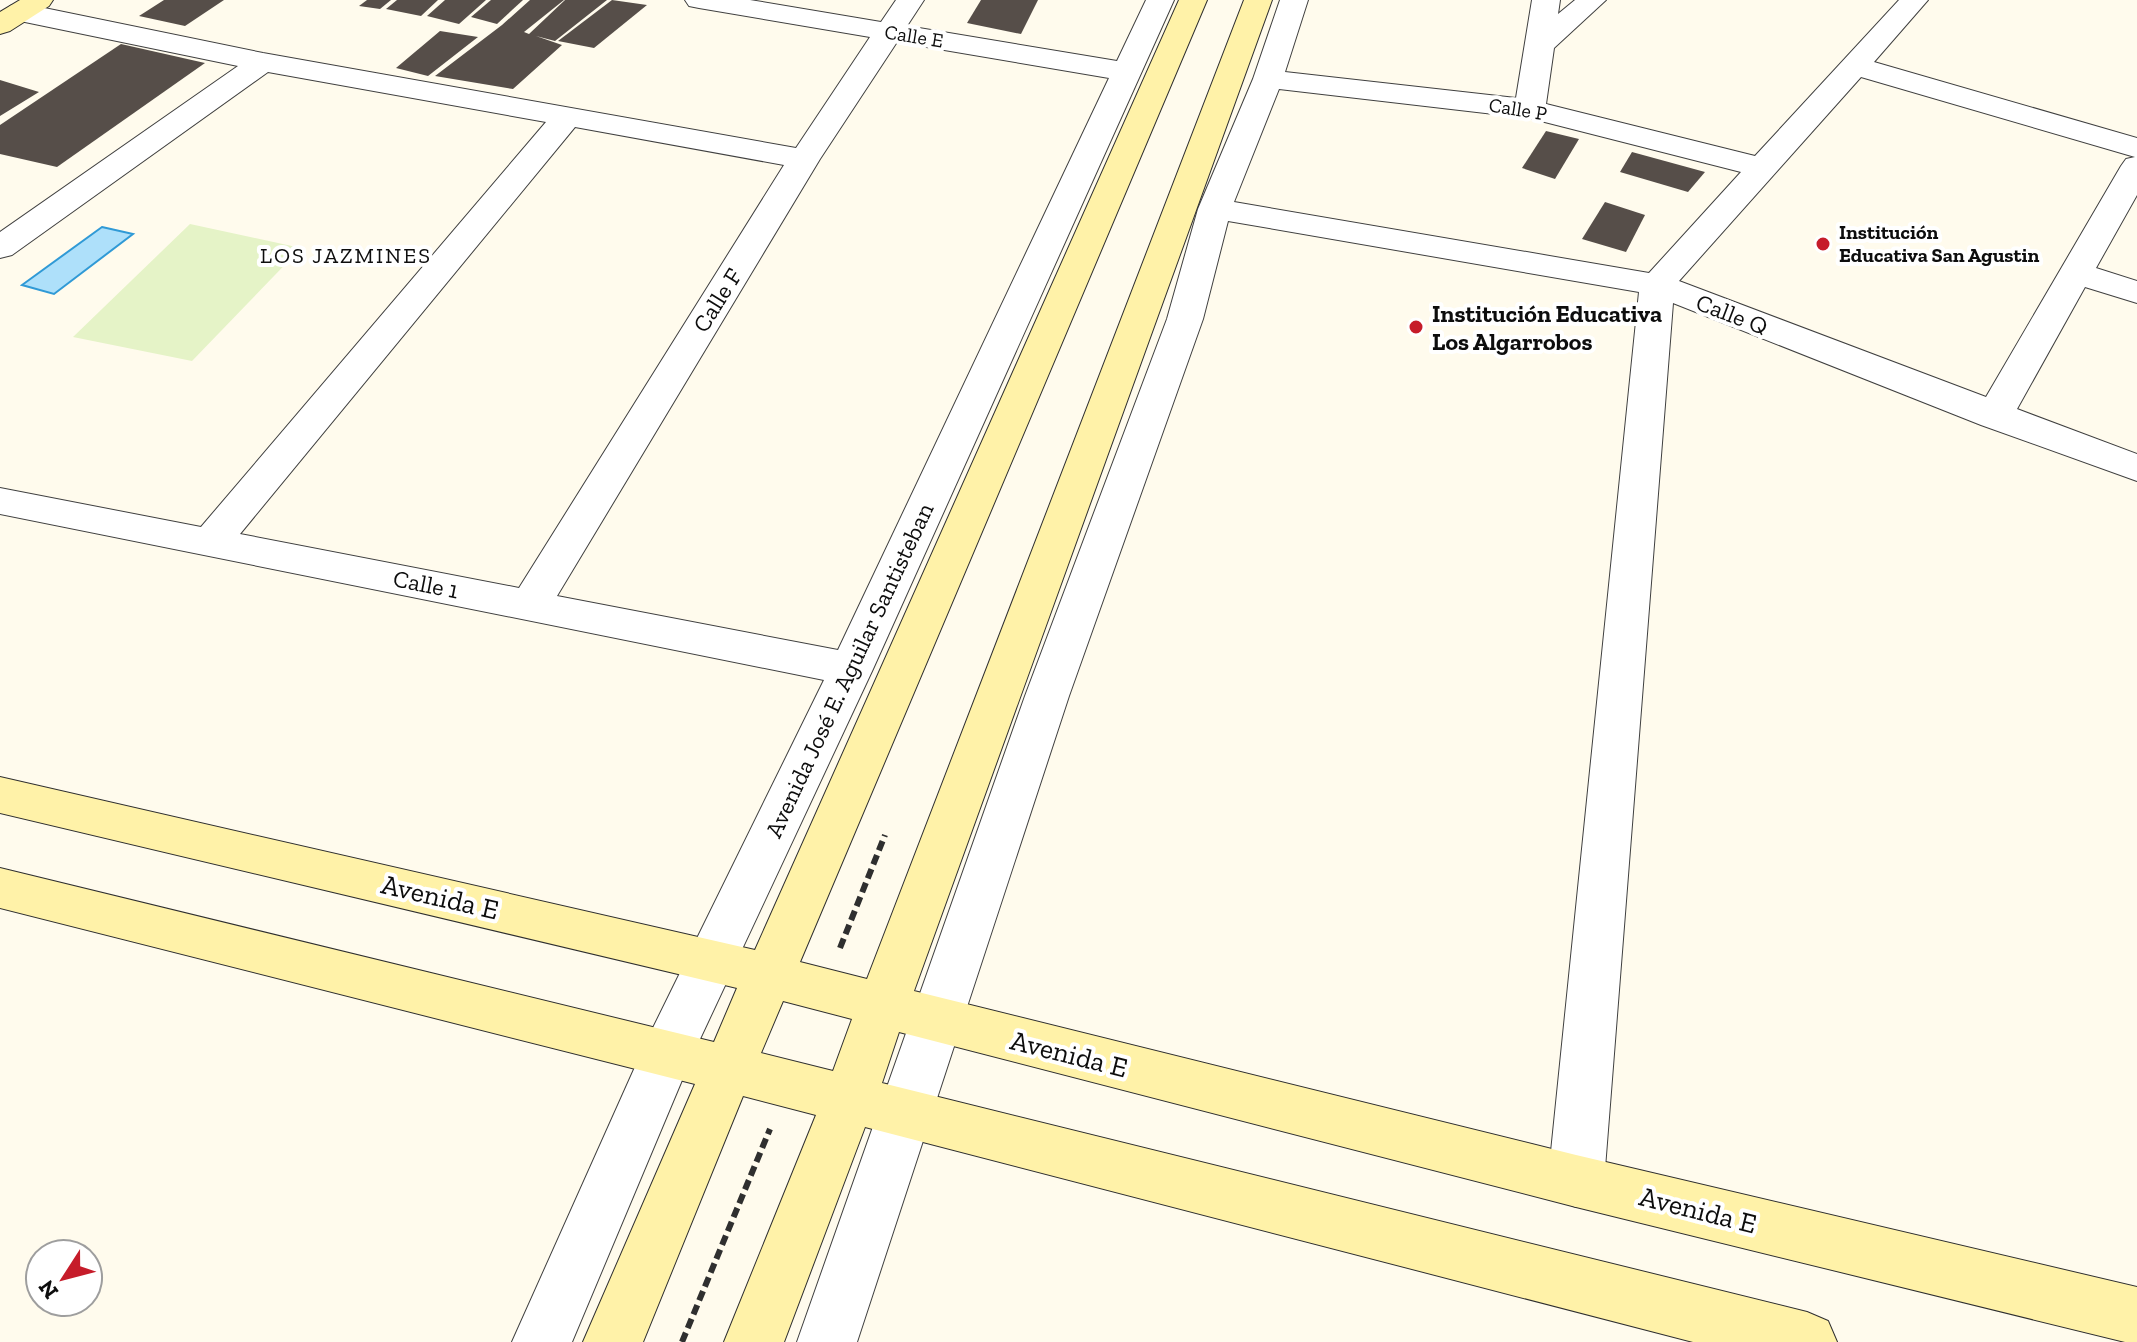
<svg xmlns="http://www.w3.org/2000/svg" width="2137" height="1342" font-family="'Zilla Slab',serif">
	<rect width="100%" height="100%" fill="#fffbed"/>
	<polygon fill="#e5f3c7" points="190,224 301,248 192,361 73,337"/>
	<polygon fill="#aee0fa" stroke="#309ad6" stroke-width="2" points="102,227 133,234 54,294 22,285"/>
	<g fill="#564e49">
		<polygon points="164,0 224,0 185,26 139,16"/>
		<polygon points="367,0 391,0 380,9 359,6"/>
		<polygon points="397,0 438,0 421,16 386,9"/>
		<polygon points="445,0 486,0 459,24 427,16"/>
		<polygon points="491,0 523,0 497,24 471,17"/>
		<polygon points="530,0 564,0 524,32 529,34 565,0 607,0 555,41 536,36 562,45 513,89 435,76 502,25"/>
		<polygon points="612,0 647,5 594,48 558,41"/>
		<polygon points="981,0 1038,0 1021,34 967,23"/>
		<polygon points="440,31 478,37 428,76 396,68"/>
		<polygon points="121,44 205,63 57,167 0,154 0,125"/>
		<polygon points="0,80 39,92 0,116"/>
		<polygon points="1546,131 1579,139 1555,179 1522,168"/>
		<polygon points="1632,152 1705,172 1688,192 1620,172"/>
		<polygon points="1605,202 1645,215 1626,252 1582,239"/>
	</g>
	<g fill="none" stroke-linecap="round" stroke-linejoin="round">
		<defs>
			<g id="street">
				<path d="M685,0H750L881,22L896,0H924L907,26L1117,61L1146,0H1174L873,669L693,1054L572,1342H512L648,1038L824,680L0,514V488L201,527L546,122L268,72L12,255L0,258V232L238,66L20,21L10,18L6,12L10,6L20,3L263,53L796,148L870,37L699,8L689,6ZM897,42L1109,78L838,650L557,596L820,159ZM575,127L784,165L519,588L240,534Z"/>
				<path d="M1280,0H1308L1285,72L1516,98L1532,0H1560L1558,14L1575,0H1606L1554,48L1546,104L1755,156L1899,0H1928L1874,62L2137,138V195L2096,268L2137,281V303L2085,287L2017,409L2137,454V481L1981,425L1673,303L1604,1181L1596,1199L1576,1207L1556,1199L1548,1181L1639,292L1228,221L1203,319L1069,696L857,1342H797L1025,696L1167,319L1198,209L1253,79ZM1861,77L2135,157L2126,159L2121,166L1986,397L1679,281ZM1279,89L1529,118L1741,172L1649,273L1234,202Z"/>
			</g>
			<g id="secondary">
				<polygon points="20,0 53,0 49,6 10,31 0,34 0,12"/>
				<path d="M1179,0H1207L800,962L867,979L1244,0H1272L914,991L1576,1155L2137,1287V1342H2125L1576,1207L899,1032L882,1083L1807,1312L1828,1321L1837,1342H1693L865,1127L784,1342H724L816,1115L743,1096L643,1342H583L695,1084L0,908V868L714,1042L737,988L0,813V777L755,950ZM783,1001L852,1019L833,1071L761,1053Z"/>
			</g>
		</defs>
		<use href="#street" stroke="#404040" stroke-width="2"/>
		<use href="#secondary" stroke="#2f2f2f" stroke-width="2"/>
		<g stroke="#2f2f2f" stroke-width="6" stroke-dasharray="10 5" stroke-linecap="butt">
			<polyline points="840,948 885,835"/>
			<polyline points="682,1342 770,1129"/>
		</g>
		<use href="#street" fill="#fff" fill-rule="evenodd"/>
		<use href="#secondary" fill="#fff2a8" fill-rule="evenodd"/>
	</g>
	<g fill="#c61c2a" stroke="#fff" stroke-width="3">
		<circle cx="1823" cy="244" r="8"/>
		<circle cx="1416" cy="327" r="8"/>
	</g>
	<g text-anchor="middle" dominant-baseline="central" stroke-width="8" stroke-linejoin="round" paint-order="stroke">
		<g font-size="20" fill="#0d0d0d" stroke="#fff">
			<text transform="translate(914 36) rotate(9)">Calle E</text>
			<text transform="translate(1518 109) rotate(9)">Calle P</text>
		</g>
		<g font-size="20" font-weight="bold" fill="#0d0d0d" stroke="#fff" text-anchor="start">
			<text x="1839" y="232">Institución<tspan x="1839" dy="23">Educativa San Agustin</tspan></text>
		</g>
		<g font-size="22" letter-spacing="2" fill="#0d0d0d" stroke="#fff">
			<text x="346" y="255">LOS JAZMINES</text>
		</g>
		<g font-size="24" fill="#0d0d0d" stroke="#fff">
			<text transform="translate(717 300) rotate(-58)">Calle F</text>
			<text transform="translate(1732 314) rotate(21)">Calle Q</text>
			<text transform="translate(426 584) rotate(11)">Calle 1</text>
			<text transform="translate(849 670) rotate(-65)">Avenida José E. Aguilar Santisteban</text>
		</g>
		<g font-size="24" font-weight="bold" fill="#0d0d0d" stroke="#fff" text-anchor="start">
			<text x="1432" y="313">Institución Educativa<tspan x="1432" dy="28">Los Algarrobos</tspan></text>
		</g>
		<g font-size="28" fill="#0d0d0d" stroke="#fff">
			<text transform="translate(440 897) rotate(13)">Avenida E</text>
			<text transform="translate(1069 1054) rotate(14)">Avenida E</text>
			<text transform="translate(1698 1210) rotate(14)">Avenida E</text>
		</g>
	</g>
	<g transform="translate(64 1278) rotate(234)"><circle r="38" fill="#ffffff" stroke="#9e9e9e" stroke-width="2"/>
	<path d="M0-6L14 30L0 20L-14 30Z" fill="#c61c2a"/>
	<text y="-12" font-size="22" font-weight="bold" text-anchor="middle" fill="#0d0d0d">N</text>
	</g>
</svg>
